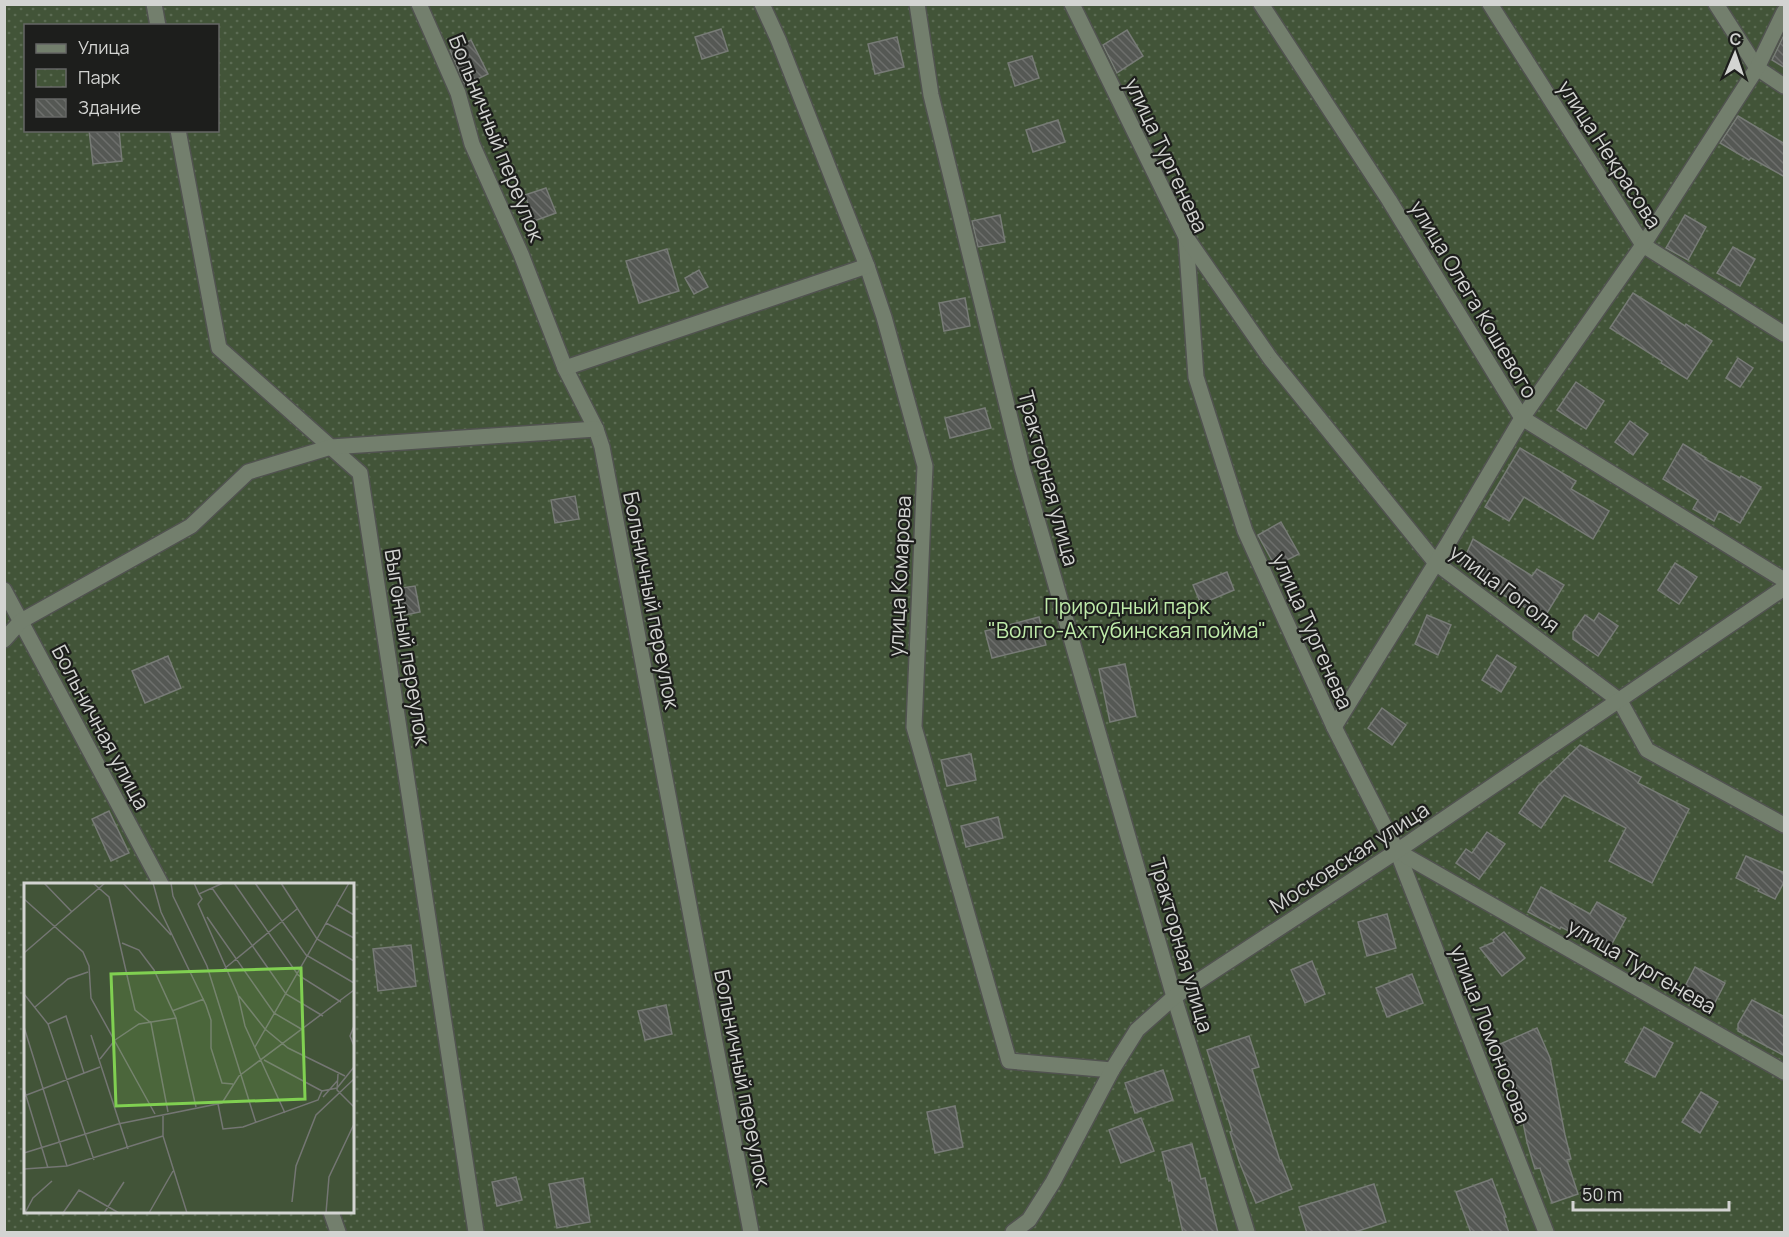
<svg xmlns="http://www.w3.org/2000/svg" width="1789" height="1237" font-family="Manrope,sans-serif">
	<defs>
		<pattern id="park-dots" width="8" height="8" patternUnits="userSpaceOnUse" patternTransform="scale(1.5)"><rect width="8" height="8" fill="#425438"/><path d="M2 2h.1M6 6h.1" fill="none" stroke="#5c6c54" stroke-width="1.8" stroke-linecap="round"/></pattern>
		<pattern id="building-back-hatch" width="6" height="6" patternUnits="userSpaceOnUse" patternTransform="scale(1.5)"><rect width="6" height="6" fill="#555854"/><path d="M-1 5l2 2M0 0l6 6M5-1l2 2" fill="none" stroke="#6d6f6c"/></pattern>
	</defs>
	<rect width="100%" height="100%" fill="#343733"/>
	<path fill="url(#park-dots)" fill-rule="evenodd" d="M5,5H1784V1232H5ZM26,26H218V130H26ZM26,884H352V1212H26Z"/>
	<g fill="url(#building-back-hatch)" stroke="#777b76" stroke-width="1.5">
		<polygon points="721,29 728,51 702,59 695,37"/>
		<polygon points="1127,30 1143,56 1117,73 1103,45"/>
		<polygon points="1785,33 1785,68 1772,60"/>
		<polygon points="897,37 904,67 875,74 868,44"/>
		<polygon points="471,40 488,74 465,85 450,50"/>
		<polygon points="1032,56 1039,78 1015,86 1008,63"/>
		<polygon points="1738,116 1785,144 1785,177 1751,158 1749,160 1720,143"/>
		<polygon points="1058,120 1065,142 1033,152 1026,130"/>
		<polygon points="89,130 119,130 122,161 93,164"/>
		<polygon points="546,188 556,213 534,221 525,195"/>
		<polygon points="1000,215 1005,242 978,247 972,221"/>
		<polygon points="1685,215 1706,227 1688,260 1666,248"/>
		<polygon points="1733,247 1755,259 1740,286 1717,273"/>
		<polygon points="667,249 679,291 639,303 626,261"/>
		<polygon points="699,270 708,287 694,294 685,278"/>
		<polygon points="1633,293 1685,326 1686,324 1712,341 1687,379 1661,363 1662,361 1610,328"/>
		<polygon points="965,298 970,326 944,331 939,303"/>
		<polygon points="1738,358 1753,368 1740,387 1726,378"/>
		<polygon points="1576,382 1604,401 1586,429 1557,410"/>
		<polygon points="985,408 991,428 950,438 945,418"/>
		<polygon points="1630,421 1648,434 1633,455 1615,442"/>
		<polygon points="1683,444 1706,458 1705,459 1740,478 1741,476 1761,487 1740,523 1719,511 1714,521 1693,509 1698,500 1663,479"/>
		<polygon points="1520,448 1576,481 1571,489 1609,511 1593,539 1524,497 1509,521 1485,507"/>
		<polygon points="575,496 579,519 555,523 551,500"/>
		<polygon points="1281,522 1299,554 1275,566 1258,535"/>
		<polygon points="1473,539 1532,576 1537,569 1564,585 1544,618 1505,596 1461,566"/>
		<polygon points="1675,563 1697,577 1679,604 1658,590"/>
		<polygon points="1227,572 1234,590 1201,604 1193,585"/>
		<polygon points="415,586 420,612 400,616 395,589"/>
		<polygon points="1599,613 1618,626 1598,656 1573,639 1573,632 1585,615 1594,621"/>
		<polygon points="1427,615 1451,625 1438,655 1415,644"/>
		<polygon points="1039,617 1046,645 992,658 985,631"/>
		<polygon points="1497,655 1516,667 1501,692 1482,680"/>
		<polygon points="168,656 181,688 145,703 132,671"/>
		<polygon points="1125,664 1136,716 1110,722 1099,669"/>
		<polygon points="1382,708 1406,725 1392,745 1368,728"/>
		<polygon points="1580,745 1641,777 1638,783 1689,809 1652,883 1609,861 1626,828 1564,795 1541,828 1519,813 1538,786"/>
		<polygon points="971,754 976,780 947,786 941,760"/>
		<polygon points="109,811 129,853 111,861 92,819"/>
		<polygon points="998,817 1003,838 966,847 961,826"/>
		<polygon points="1487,832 1505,844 1479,879 1456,863 1466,849 1472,853"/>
		<polygon points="1746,856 1785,873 1785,880 1775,899 1758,891 1759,889 1736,878"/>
		<polygon points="1541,887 1590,914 1597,902 1626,918 1608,951 1561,927 1560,929 1528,912"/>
		<polygon points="1387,914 1396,948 1367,956 1358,922"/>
		<polygon points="1504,932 1525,958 1502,976 1480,948 1494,942 1493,940"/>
		<polygon points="411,945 416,986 378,991 373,949"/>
		<polygon points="1312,961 1325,994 1305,1003 1291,970"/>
		<polygon points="1695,967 1725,983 1709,1014 1679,998"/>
		<polygon points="1412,974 1423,1003 1387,1017 1376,988"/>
		<polygon points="1752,1000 1785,1017 1785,1056 1738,1031 1738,1024"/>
		<polygon points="666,1005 672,1034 645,1040 638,1011"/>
		<polygon points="1644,1027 1673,1043 1655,1077 1625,1062"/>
		<polygon points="1537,1028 1550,1058 1565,1135 1571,1159 1567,1160 1578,1194 1552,1203 1540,1168 1535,1169 1527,1142 1516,1088 1498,1045"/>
		<polygon points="1249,1036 1259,1067 1252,1069 1280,1161 1281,1160 1292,1189 1256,1203 1239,1161 1230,1132 1232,1131 1207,1050"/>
		<polygon points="1163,1070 1173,1100 1135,1113 1125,1083"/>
		<polygon points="1701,1092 1718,1102 1700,1133 1682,1122"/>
		<polygon points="955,1106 963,1147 935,1153 927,1112"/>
		<polygon points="1141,1118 1154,1151 1121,1163 1109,1130"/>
		<polygon points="1192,1144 1201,1179 1205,1178 1218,1233 1183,1233 1171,1180 1169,1181 1162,1152"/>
		<polygon points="516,1177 522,1200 497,1206 492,1182"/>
		<polygon points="583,1178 590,1222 557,1228 549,1184"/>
		<polygon points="1492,1179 1506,1217 1504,1217 1509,1233 1471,1233 1456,1192"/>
		<polygon points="1374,1184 1386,1222 1352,1233 1307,1233 1299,1207"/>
	</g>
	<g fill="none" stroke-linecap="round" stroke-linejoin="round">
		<defs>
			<g id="minor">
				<polyline points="154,4 158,26"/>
				<polyline points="419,4 458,93 472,144 521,254 565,368 596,429 602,447 751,1232"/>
				<polyline points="762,4 778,39 867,266 884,317 925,466 914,727 1009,1061 1112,1070"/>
				<polyline points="917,4 931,95 1022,467 1174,997 1247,1232"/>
				<polyline points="1072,4 1186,237 1196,377 1245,531 1334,727 1397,851 1546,1232"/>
				<polyline points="1261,4 1389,200 1522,418 1784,580"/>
				<polyline points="1490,4 1643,245 1784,334"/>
				<polyline points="1716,4 1757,68 1784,86"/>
				<polyline points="178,130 219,348 360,473 476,1232"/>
				<polyline points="1186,237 1270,358 1436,563 1620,701 1647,750 1784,825"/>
				<polyline points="565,368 867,266"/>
				<polyline points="4,590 161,884"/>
				<polyline points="4,640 21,621 191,526 248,472 331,447 596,429"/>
				<polyline points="1334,727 1447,545 1522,418 1643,245 1757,68 1784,12"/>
				<polyline points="1397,851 1784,1072"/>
				<polyline points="331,1212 338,1232"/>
				<polyline points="1013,1232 1029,1220 1053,1182 1112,1070 1137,1030 1174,997 1397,851 1784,588"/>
			</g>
		</defs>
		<use href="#minor" stroke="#515350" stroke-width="18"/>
		<use href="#minor" stroke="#737f6d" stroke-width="15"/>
	</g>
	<g text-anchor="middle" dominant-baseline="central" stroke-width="4.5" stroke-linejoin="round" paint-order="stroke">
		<g font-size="21" fill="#d3d4d2" stroke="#1d1e1c">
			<text transform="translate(497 138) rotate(68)">Больничный переулок</text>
			<text transform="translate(1610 154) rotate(57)">улица Некрасова</text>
			<text transform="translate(1167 155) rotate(65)">улица Тургенева</text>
			<text transform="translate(1474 299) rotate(59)">улица Олега Кошевого</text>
			<text transform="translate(1049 478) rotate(75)">Тракторная улица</text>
			<text transform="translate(899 576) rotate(-87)">улица Комарова</text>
			<text transform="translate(1505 588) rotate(37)">улица Гоголя</text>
			<text transform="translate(652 600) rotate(79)">Больничный переулок</text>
			<text transform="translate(1313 631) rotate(66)">улица Тургенева</text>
			<text transform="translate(408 647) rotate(81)">Выгонный переулок</text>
			<text transform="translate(101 727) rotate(62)">Больничная улица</text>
			<text transform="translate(1349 857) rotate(-33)">Московская улица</text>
			<text transform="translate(1182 945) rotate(74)">Тракторная улица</text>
			<text transform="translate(1642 966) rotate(30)">улица Тургенева</text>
			<text transform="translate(1491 1034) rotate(69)">улица Ломоносова</text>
			<text transform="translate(743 1078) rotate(79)">Больничный переулок</text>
		</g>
		<g font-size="21" fill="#bfebaa" stroke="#1d1e1c">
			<text x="1127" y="606">Природный парк<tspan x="1127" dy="24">"Волго-Ахтубинская пойма"</tspan></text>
		</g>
	</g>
	<g transform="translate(24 883)">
		<rect width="330" height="330" fill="#343733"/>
		<path d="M0,0H330V330H0Z" fill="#425438"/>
		<path fill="none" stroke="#747673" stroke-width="1.5" d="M20,0L48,29M69,0L85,14L111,127L127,140L144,229M99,0L147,52M129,0L137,29L182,122L187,137V165L198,200L209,201M147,0L149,13L183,83L232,240M170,0L175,11L199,0M210,0L274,92L317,119M231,0L282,72L330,100M257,0L293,56L330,78M188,5L262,111L299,133M175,11L178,16L174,21L214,112L221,143L261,230M0,16L59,69L65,83L67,115L131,231M313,22L330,32M183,34L250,130L279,147M302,40L330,55M98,60L115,67L130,87L152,135L172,224M0,70L81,0M200,86L273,26M0,111L24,141L70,277M215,113L241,146L264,165L321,193M11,124L44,96L64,89M148,128L180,116M24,141L42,133L60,190M330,143L326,153L330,163M0,144L43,283M67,152L104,266M231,164L325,0M76,176L91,157L115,141L152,135M240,177L298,208M314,191L313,207L330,224M0,206L24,285M0,213L76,184M299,214L314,197M194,221L199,246L219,244L294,217L298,208L313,205L330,184M139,232V253L163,330M0,270L94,241L198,220L215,193L330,107M0,286L43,283L139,253M268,319L272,283L292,232L330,196M1,330L9,315L28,298M39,330L55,307L95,330M80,330L100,299M125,330L149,288M302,330L305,294L330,241"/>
		<path fill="#80d051" fill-opacity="0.15" stroke="#80d051" stroke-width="3" d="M277,85L281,216L92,223L87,91Z"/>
		<rect width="330" height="330" fill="none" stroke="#d3d4d2" stroke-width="3"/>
	</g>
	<rect width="1789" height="1237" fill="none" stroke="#d3d4d2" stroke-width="12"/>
	<rect x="24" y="24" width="195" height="108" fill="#1d1e1c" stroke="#666765" stroke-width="1.5"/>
	<rect x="36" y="44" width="30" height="9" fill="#737f6d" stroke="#666765" stroke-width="1.5"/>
	<text x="78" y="54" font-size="18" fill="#d3d4d2">Улица</text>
	<rect x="36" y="69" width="30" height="18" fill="url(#park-dots)" stroke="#666765" stroke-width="1.5"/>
	<text x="78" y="84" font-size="18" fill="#d3d4d2">Парк</text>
	<rect x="36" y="99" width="30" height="18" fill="url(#building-back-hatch)" stroke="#666765" stroke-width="1.5"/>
	<text x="78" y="114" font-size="18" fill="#d3d4d2">Здание</text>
	<g transform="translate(1735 54) rotate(2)" stroke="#1d1e1c" stroke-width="4.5" paint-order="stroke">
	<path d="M0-4.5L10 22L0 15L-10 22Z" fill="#d3d4d2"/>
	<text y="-9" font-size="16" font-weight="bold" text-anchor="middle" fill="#d3d4d2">С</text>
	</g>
	<path d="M1573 1201v9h156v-9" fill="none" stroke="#d3d4d2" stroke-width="3"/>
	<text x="1582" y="1201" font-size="18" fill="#d3d4d2" stroke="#1d1e1c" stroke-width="4.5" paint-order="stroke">50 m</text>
</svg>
